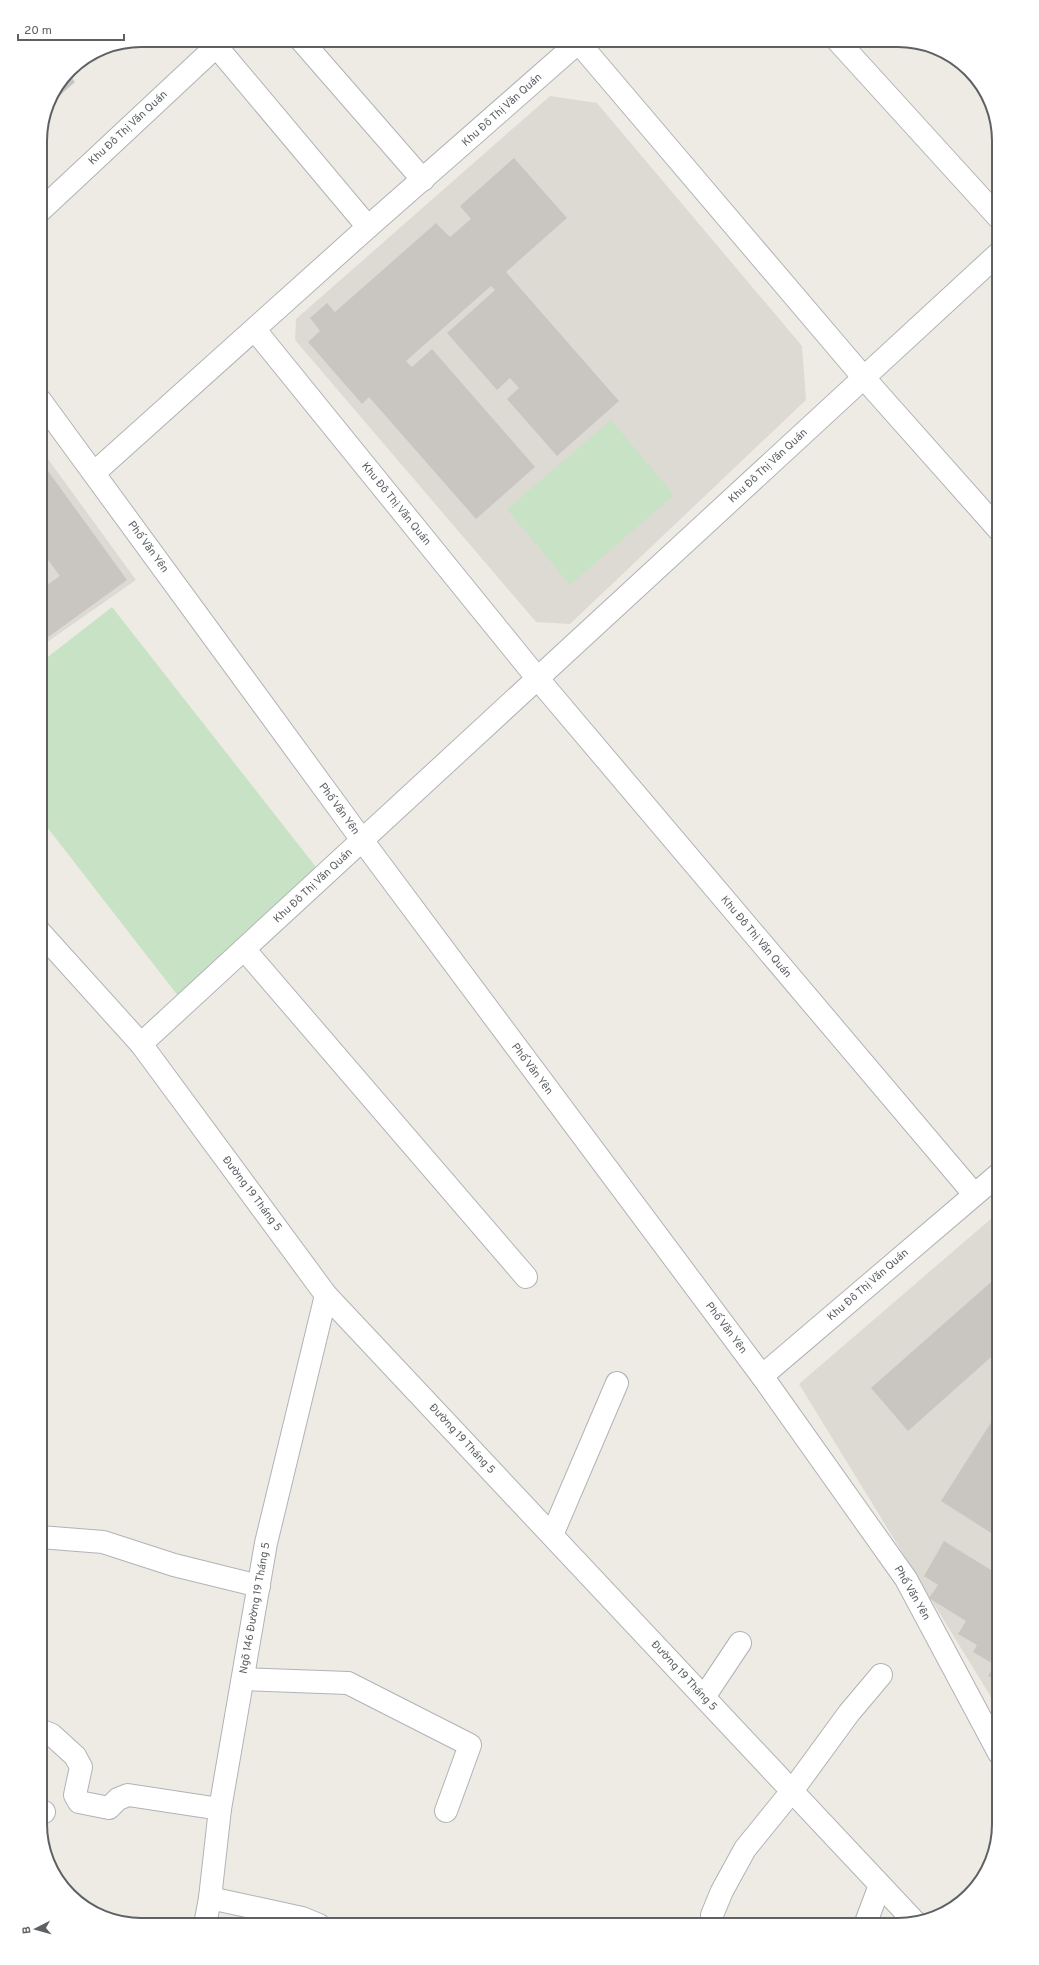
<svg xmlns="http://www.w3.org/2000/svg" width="1039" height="1965" font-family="Overpass,sans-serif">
	<rect width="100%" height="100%" fill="#eeebe5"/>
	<g fill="#dddad4">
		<polygon points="550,96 597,103 802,346 806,400 570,624 536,622 295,340 296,319"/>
		<polygon points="40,448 136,580 40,647"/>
		<polygon points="999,1212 999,1710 799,1384"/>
	</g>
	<g fill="#c7e2c5">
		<polygon points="611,420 674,495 570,585 507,509"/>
		<polygon points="112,607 323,876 182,1001 40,818 40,663"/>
	</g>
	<g fill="#c9c6c2">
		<polygon points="68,73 75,82 47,107 48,102"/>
		<polygon points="514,158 567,218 506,272 619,401 557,456 507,399 519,388 510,378 497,390 447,333 495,290 491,286 406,361 412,367 432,349 535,467 476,519 369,397 362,404 308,342 320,331 310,318 327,303 335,312 436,223 450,237 471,219 460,206"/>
		<polygon points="40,460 127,580 40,643 40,590 60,576 40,549"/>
		<polygon points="999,1275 999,1350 908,1431 871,1388"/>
		<polygon points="999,1410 999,1538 941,1501"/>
		<polygon points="944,1541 999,1575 999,1682 988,1676 995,1665 973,1652 977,1645 958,1634 966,1621 929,1598 938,1585 924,1576"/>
	</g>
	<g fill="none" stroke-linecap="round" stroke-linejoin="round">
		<defs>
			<g id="minor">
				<polyline points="211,40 368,227"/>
				<polyline points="301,40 423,180"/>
				<polyline points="837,40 999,218"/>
				<polyline points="579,43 864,378 999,530"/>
				<polyline points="40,211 223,40"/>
				<polyline points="255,330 538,679 974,1194"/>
				<polyline points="40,400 362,840 762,1376 906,1579 999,1753"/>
				<polyline points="94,473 368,227 581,40"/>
				<polyline points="40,932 141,1044 326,1295 915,1922"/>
				<polyline points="244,949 526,1277"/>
				<polyline points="141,1044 999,253"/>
				<polyline points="762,1376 999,1174"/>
				<polyline points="552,1535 617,1383"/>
				<polyline points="40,1537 103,1542 174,1565 259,1586"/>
				<polyline points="243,1679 348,1683 470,1745 446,1811"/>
				<polyline points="704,1697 740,1643"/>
				<polyline points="40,1730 52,1735 75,1756 81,1767 75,1795 79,1802 109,1808 118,1799 128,1795 220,1809"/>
				<polyline points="40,1812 44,1812"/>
				<polyline points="210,1898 302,1918 319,1925"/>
				<polyline points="712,1915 722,1891 745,1849 792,1791 849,1713 881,1675"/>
				<polyline points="205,1925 210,1898 220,1809 266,1543 326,1295"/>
				<polyline points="865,1925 880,1885"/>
			</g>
		</defs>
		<use href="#minor" stroke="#b0b3b6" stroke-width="24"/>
		<use href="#minor" stroke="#fff" stroke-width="22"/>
	</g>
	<g text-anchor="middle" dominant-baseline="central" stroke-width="3.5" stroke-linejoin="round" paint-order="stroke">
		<g font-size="11" fill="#5d6164" stroke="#fff">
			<text transform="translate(502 110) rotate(-42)">Khu Đô Thị Văn Quán</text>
			<text transform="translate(128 128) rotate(-43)">Khu Đô Thị Văn Quán</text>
			<text transform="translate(768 466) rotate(-43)">Khu Đô Thị Văn Quán</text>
			<text transform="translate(396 504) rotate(51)">Khu Đô Thị Văn Quán</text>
			<text transform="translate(148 547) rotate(54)">Phố Văn Yên</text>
			<text transform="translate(339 809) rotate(54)">Phố Văn Yên</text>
			<text transform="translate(313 886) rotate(-43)">Khu Đô Thị Văn Quán</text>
			<text transform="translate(756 937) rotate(50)">Khu Đô Thị Văn Quán</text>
			<text transform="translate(532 1069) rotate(53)">Phố Văn Yên</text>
			<text transform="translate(252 1194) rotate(53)">Đường 19 Tháng 5</text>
			<text transform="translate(868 1285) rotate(-41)">Khu Đô Thị Văn Quán</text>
			<text transform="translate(726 1328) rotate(53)">Phố Văn Yên</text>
			<text transform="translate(462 1439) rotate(47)">Đường 19 Tháng 5</text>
			<text transform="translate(912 1593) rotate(60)">Phố Văn Yên</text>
			<text transform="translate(255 1608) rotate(-80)">Ngõ 146 Đường 19 Tháng 5</text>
			<text transform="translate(684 1676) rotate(47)">Đường 19 Tháng 5</text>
		</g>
	</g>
	<path d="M0 0H1039V1965H0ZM141 47H898A94 94 0 0 1 992 141V1824A94 94 0 0 1 898 1918H141A94 94 0 0 1 47 1824V141A94 94 0 0 1 141 47Z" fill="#fff" fill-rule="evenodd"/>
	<path fill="none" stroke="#5d6164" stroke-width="2" d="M141 47H898A94 94 0 0 1 992 141V1824A94 94 0 0 1 898 1918H141A94 94 0 0 1 47 1824V141A94 94 0 0 1 141 47Z"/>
	<g transform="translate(36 1929) rotate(264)" stroke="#ffffff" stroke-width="3" paint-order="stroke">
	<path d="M0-3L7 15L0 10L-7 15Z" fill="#5d6164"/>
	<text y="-6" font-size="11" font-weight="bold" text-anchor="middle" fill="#5d6164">B</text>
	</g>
	<path d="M18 34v6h106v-6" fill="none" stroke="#5d6164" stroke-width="2"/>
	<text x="24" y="34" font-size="12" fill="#5d6164" stroke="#ffffff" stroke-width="3" paint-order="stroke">20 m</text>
</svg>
